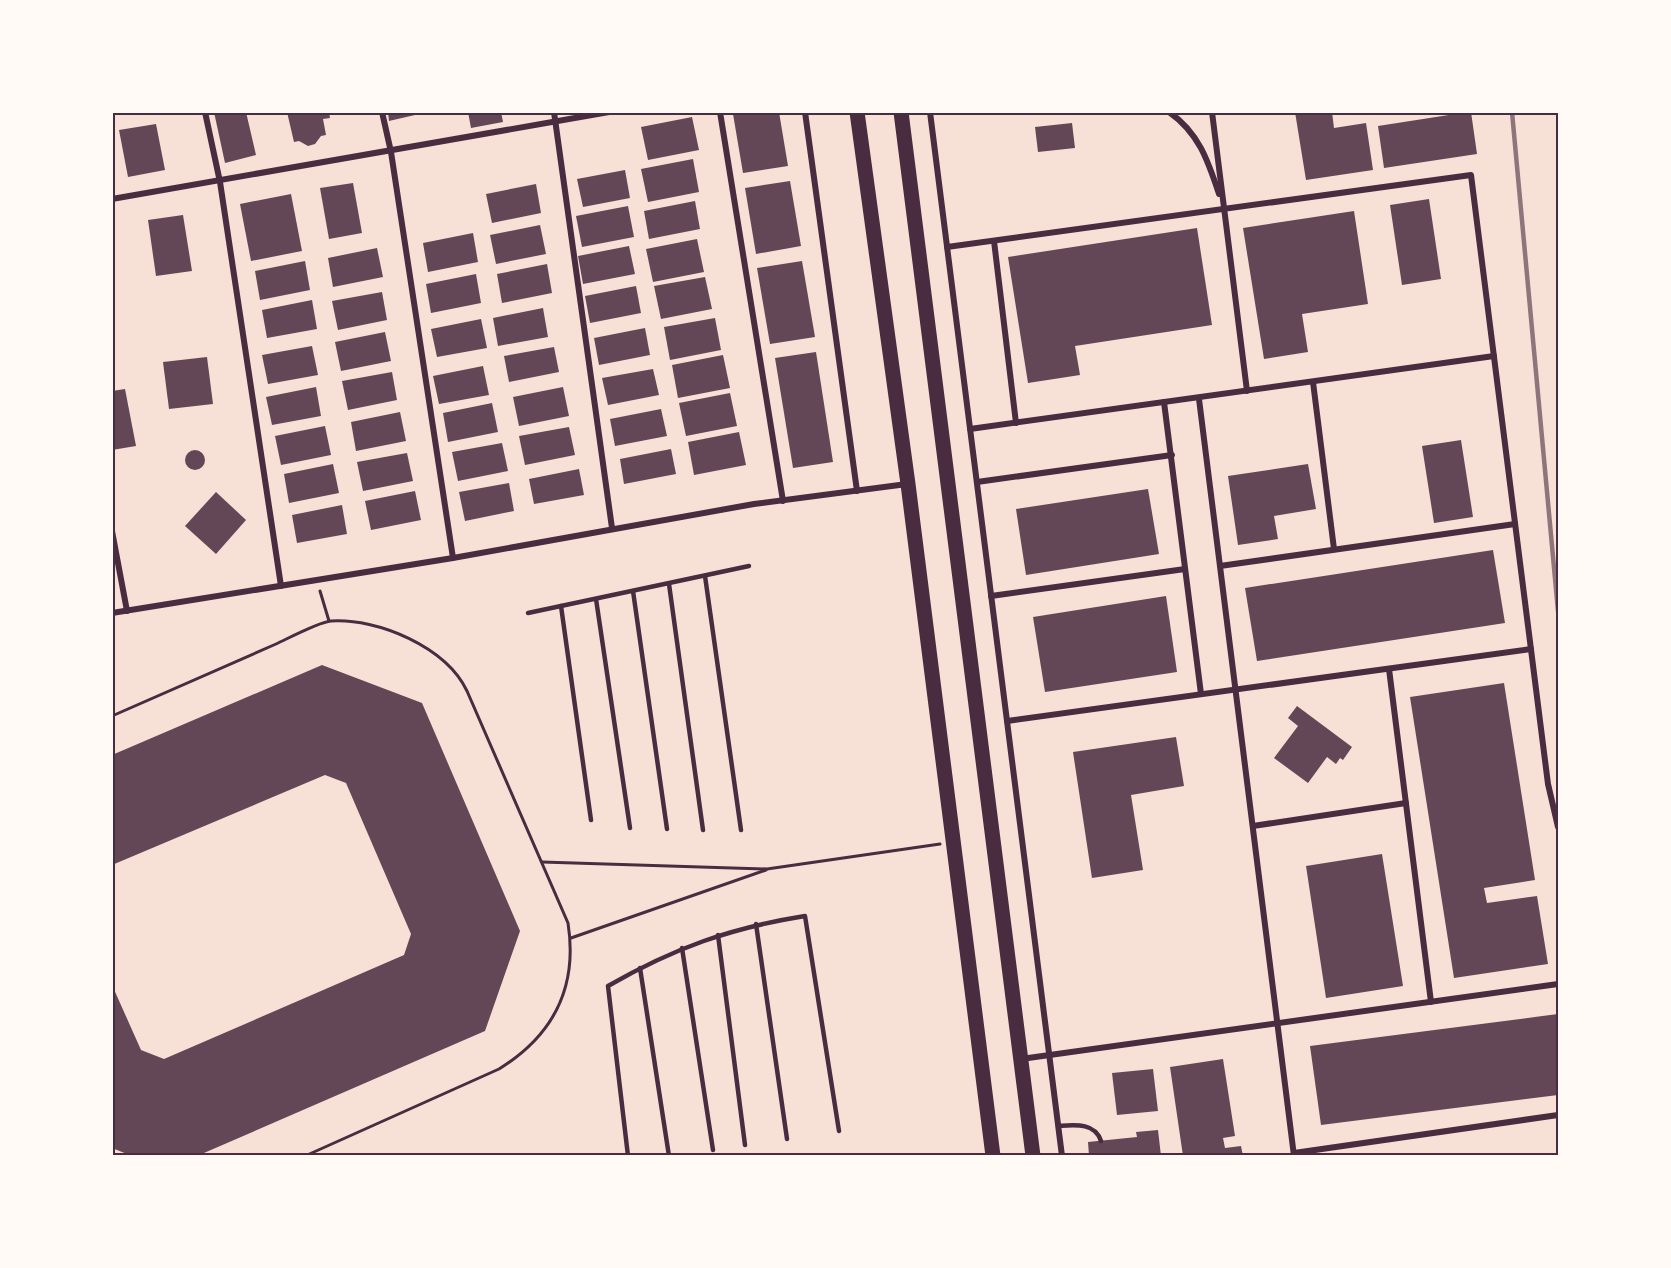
<svg xmlns="http://www.w3.org/2000/svg" width="1671" height="1268" font-family="Roboto,sans-serif">
	<rect width="100%" height="100%" fill="#f7e1d7"/>
	<g fill="#644757">
		<polygon points="214,112 246,112 256,155 225,163"/>
		<polygon points="287,112 329,112 330,118 323,119 326,135 321,136 315,144 308,146 299,141 294,142"/>
		<polygon points="388,112 415,112 415,115 389,121"/>
		<polygon points="468,112 501,112 503,122 471,128"/>
		<polygon points="743,112 779,112 788,166 743,173 733,114"/>
		<polygon points="1295,112 1332,112 1334,128 1366,123 1373,170 1306,180"/>
		<polygon points="1468,112 1471,112 1477,154 1384,168 1378,126"/>
		<polygon points="692,117 699,150 648,160 641,127"/>
		<polygon points="1072,123 1075,148 1038,152 1035,127"/>
		<polygon points="156,124 165,170 128,177 119,130"/>
		<polygon points="693,159 699,192 648,202 641,169"/>
		<polygon points="625,170 630,198 583,207 577,179"/>
		<polygon points="790,181 801,246 756,254 745,188"/>
		<polygon points="353,183 362,233 329,239 320,188"/>
		<polygon points="536,184 541,213 492,223 486,194"/>
		<polygon points="291,194 302,251 251,261 240,204"/>
		<polygon points="1429,199 1441,279 1402,285 1390,205"/>
		<polygon points="695,201 700,229 649,239 644,211"/>
		<polygon points="628,206 634,237 582,247 576,216"/>
		<polygon points="1354,211 1368,304 1302,314 1308,352 1264,359 1243,228"/>
		<polygon points="183,215 192,271 156,276 148,220"/>
		<polygon points="540,225 546,254 496,264 490,235"/>
		<polygon points="1197,228 1212,325 1075,346 1080,375 1028,383 1008,257"/>
		<polygon points="473,233 478,262 428,272 423,243"/>
		<polygon points="697,239 704,272 653,282 646,249"/>
		<polygon points="629,246 635,274 583,284 578,256"/>
		<polygon points="377,248 383,277 333,287 328,258"/>
		<polygon points="305,261 310,290 260,300 255,271"/>
		<polygon points="802,261 815,337 770,344 757,268"/>
		<polygon points="547,264 552,293 502,303 497,274"/>
		<polygon points="476,274 481,303 431,313 426,284"/>
		<polygon points="705,277 712,309 661,319 654,286"/>
		<polygon points="636,286 641,313 590,323 585,296"/>
		<polygon points="382,292 387,320 338,330 332,301"/>
		<polygon points="312,300 317,329 267,338 262,310"/>
		<polygon points="543,308 548,337 498,346 493,318"/>
		<polygon points="715,318 721,350 670,360 664,327"/>
		<polygon points="481,319 487,348 437,357 431,329"/>
		<polygon points="645,328 650,355 599,365 594,338"/>
		<polygon points="385,332 391,361 341,371 335,342"/>
		<polygon points="312,346 318,375 268,384 262,355"/>
		<polygon points="554,347 559,372 509,382 504,356"/>
		<polygon points="816,352 833,462 793,468 775,358"/>
		<polygon points="723,355 730,388 678,398 672,365"/>
		<polygon points="207,357 213,404 169,409 163,362"/>
		<polygon points="483,366 489,395 439,404 433,376"/>
		<polygon points="653,369 659,395 608,405 602,378"/>
		<polygon points="392,372 397,400 348,410 342,381"/>
		<polygon points="316,387 321,416 272,425 266,397"/>
		<polygon points="563,387 569,416 519,426 513,397"/>
		<polygon points="125,389 136,446 112,450 112,391"/>
		<polygon points="730,393 737,426 686,436 679,403"/>
		<polygon points="492,403 498,432 448,442 443,413"/>
		<polygon points="661,409 667,436 615,446 610,419"/>
		<polygon points="400,412 406,441 356,451 351,422"/>
		<polygon points="325,426 331,455 281,465 275,436"/>
		<polygon points="569,427 575,455 525,465 519,436"/>
		<polygon points="739,432 746,465 694,475 688,442"/>
		<polygon points="1461,440 1473,517 1434,523 1422,446"/>
		<polygon points="502,443 508,471 458,481 452,452"/>
		<polygon points="671,449 676,474 624,484 620,459"/>
		<circle cx="195" cy="460" r="10"/>
		<polygon points="407,453 413,481 363,491 357,462"/>
		<polygon points="333,464 339,493 289,503 284,474"/>
		<polygon points="1308,464 1316,509 1274,516 1278,539 1238,545 1228,476"/>
		<polygon points="579,469 584,495 534,504 529,479"/>
		<polygon points="509,483 514,511 465,521 459,492"/>
		<polygon points="1148,489 1159,554 1026,575 1016,509"/>
		<polygon points="415,491 421,520 371,530 365,501"/>
		<polygon points="216,492 246,520 216,554 185,526"/>
		<polygon points="342,505 347,534 297,543 292,515"/>
		<polygon points="1493,550 1505,623 1257,661 1245,588"/>
		<polygon points="1166,596 1177,672 1045,692 1033,617"/>
		<polygon points="322,665 422,703 520,931 485,1031 197,1156 132,1156 112,1148 112,985 141,1050 164,1059 404,955 411,934 346,783 325,775 112,865 112,755"/>
		<polygon points="1504,683 1535,880 1484,888 1487,903 1537,896 1548,964 1454,978 1410,697"/>
		<polygon points="1297,706 1352,747 1343,760 1340,758 1336,764 1327,757 1308,783 1274,758 1298,726 1288,718"/>
		<polygon points="1176,737 1184,786 1131,795 1143,870 1092,878 1073,752"/>
		<polygon points="1382,854 1403,986 1326,998 1306,866"/>
		<polygon points="1558,1014 1558,1095 1321,1125 1310,1046"/>
		<polygon points="1223,1059 1235,1136 1223,1138 1225,1148 1241,1146 1243,1156 1183,1156 1170,1067"/>
		<polygon points="1153,1069 1158,1111 1117,1115 1112,1073"/>
		<polygon points="1158,1130 1161,1156 1089,1156 1088,1142 1137,1137 1136,1132"/>
	</g>
	<g fill="none" stroke-linecap="round" stroke-linejoin="round">
		<g stroke="#4a2c40" stroke-width="3">
			<polyline points="320,591 329,621"/>
			<path d="M112,716C167,692 222,668 276,644C289,638 319,622 331,621C378,618 446,647 467,691L568,923C578,987 554,1035 499,1069L305,1156"/>
			<polyline points="542,862 767,869 940,844"/>
			<polyline points="571,938 766,870"/>
		</g>
		<g stroke="#4a2c40" stroke-width="4.5">
			<polyline points="705,576 741,830"/>
			<polyline points="669,584 703,830"/>
			<polyline points="633,591 667,829"/>
			<polyline points="596,599 630,828"/>
			<polyline points="561,606 591,820"/>
			<polyline points="528,613 749,566"/>
			<polyline points="756,924 787,1139"/>
			<polyline points="718,935 745,1145"/>
			<polyline points="682,948 713,1150"/>
			<polyline points="640,968 669,1156"/>
			<path d="M1058,1126C1074,1125 1095,1122 1101,1141"/>
			<path d="M628,1156L608,986C674,948 730,928 805,916L839,1131"/>
		</g>
		<g stroke="#4a2c40" stroke-width="6">
			<polyline points="205,112 220,182 281,586"/>
			<polyline points="382,112 391,152 453,558"/>
			<polyline points="554,112 612,528"/>
			<polyline points="720,112 783,501"/>
			<polyline points="805,112 857,491"/>
			<polyline points="930,112 1062,1156"/>
			<path d="M1169,112C1199,133 1208,161 1219,194"/>
			<polyline points="1212,112 1247,391"/>
			<polyline points="112,199 609,112"/>
			<polyline points="994,241 1016,423"/>
			<polyline points="947,247 1471,175 1548,784 1558,827"/>
			<polyline points="1313,382 1334,549"/>
			<polyline points="1199,399 1294,1156"/>
			<polyline points="1164,402 1201,694"/>
			<polyline points="970,429 1494,356"/>
			<polyline points="977,482 1172,455"/>
			<polyline points="112,531 127,611"/>
			<polyline points="1220,566 1515,524"/>
			<polyline points="991,596 1185,569"/>
			<polyline points="112,613 453,558 754,504 907,484"/>
			<polyline points="1389,669 1431,1002"/>
			<polyline points="1007,721 1531,649"/>
			<polyline points="1253,826 1406,803"/>
			<polyline points="1021,1059 1558,984"/>
			<polyline points="1294,1153 1558,1115"/>
		</g>
		<g stroke="#4a2c40" stroke-width="15">
			<polyline points="857,112 908,484 993,1156"/>
			<polyline points="901,112 1033,1156"/>
		</g>
		<polyline stroke="#8f747c" stroke-width="4.5" points="1512,112 1558,611"/>
	</g>
	<rect width="1671" height="1268" fill="none" stroke="#fffaf5" stroke-width="228"/>
	<rect x="114" y="114" width="1443" height="1040" fill="none" stroke="#4a2c40" stroke-width="2"/>
</svg>
